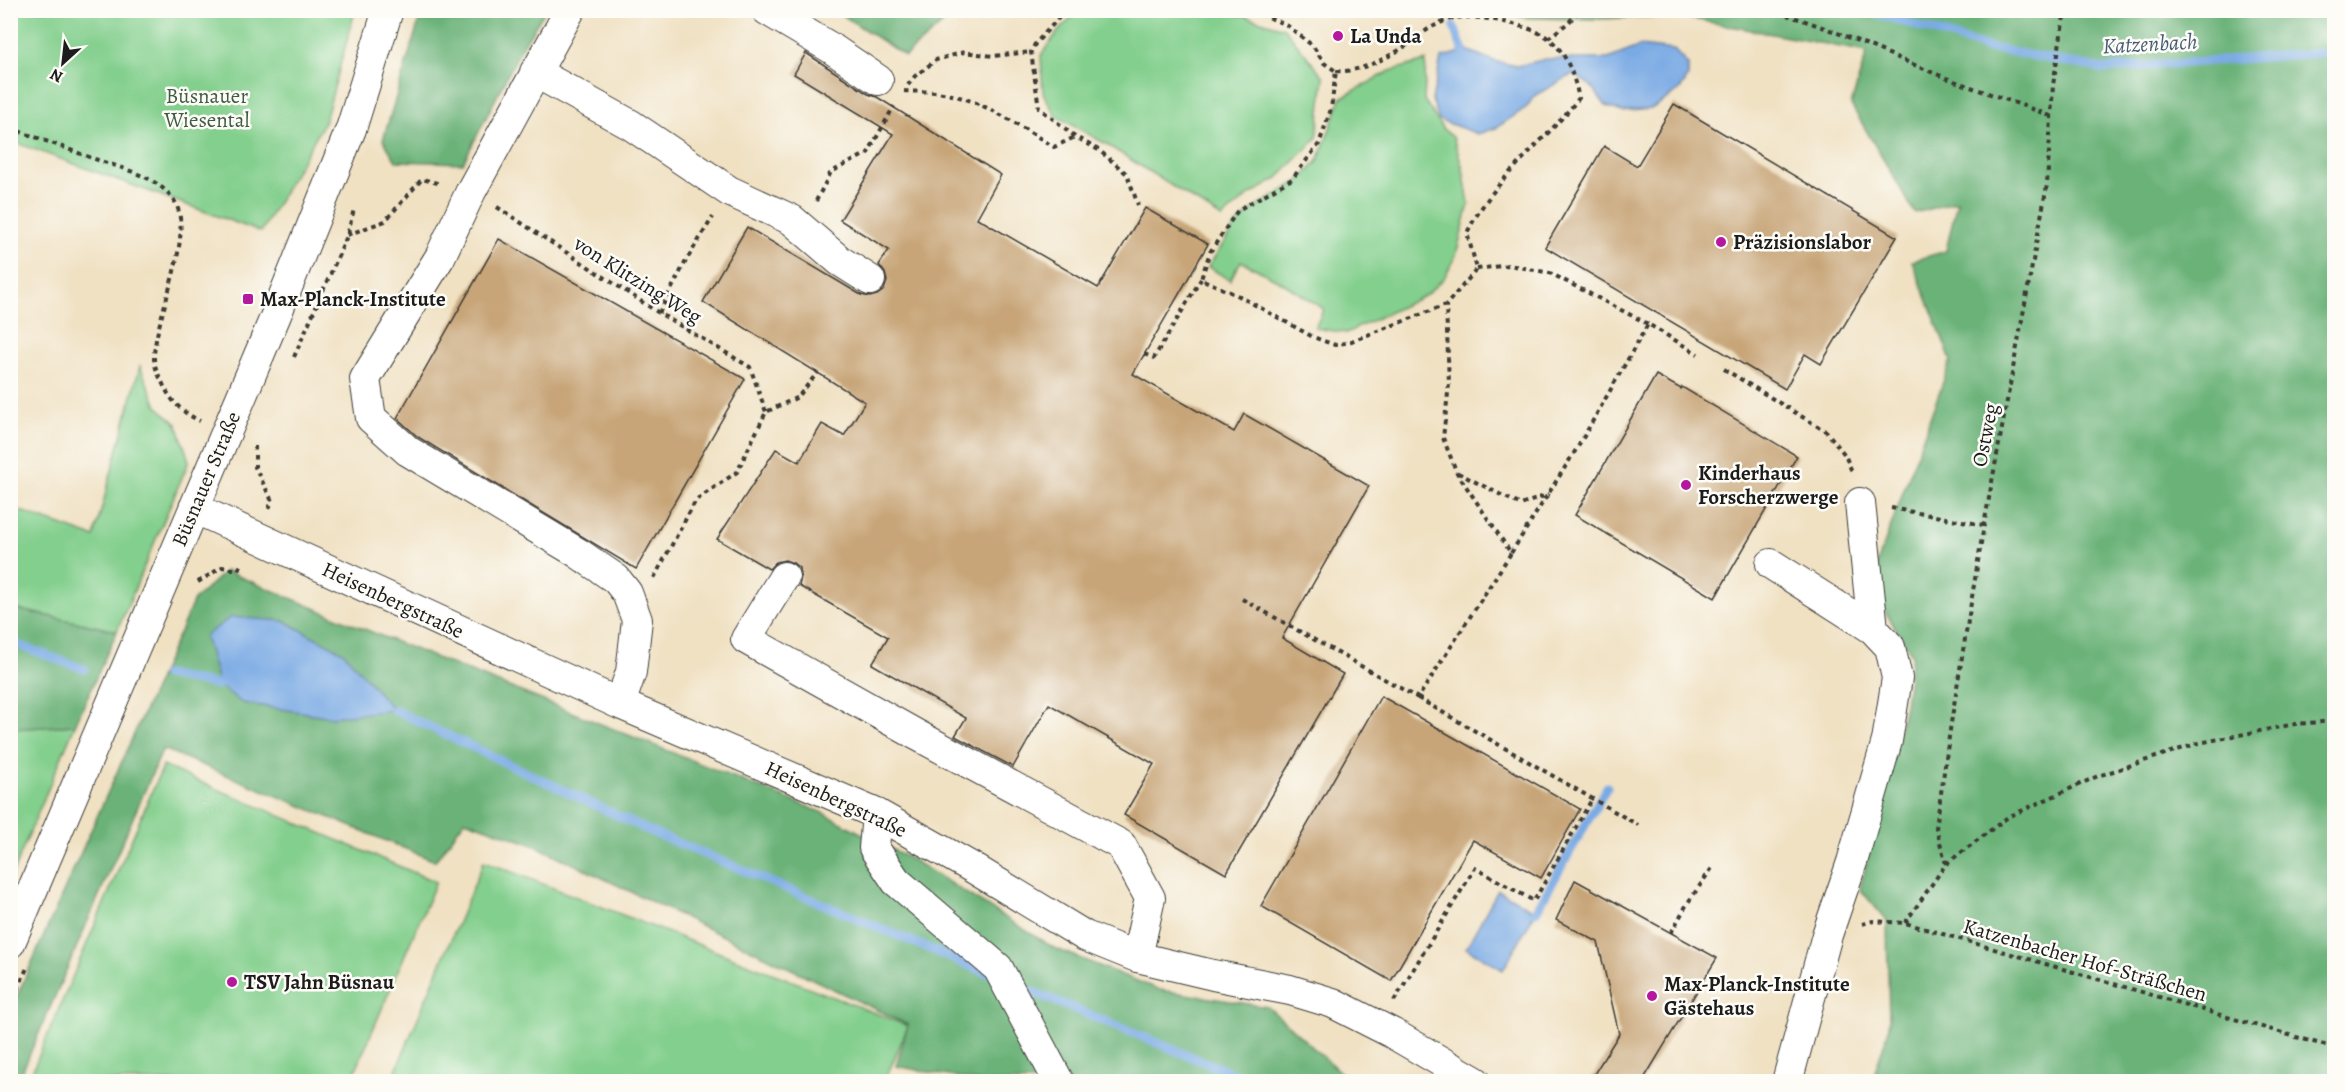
<svg xmlns="http://www.w3.org/2000/svg" width="2345" height="1092" viewBox="0 0 2345 1092" font-family="Alegreya,serif">
<style>
.green{fill:#83cf8d;stroke:#507654;stroke-width:1.5}
.forest{fill:#6ab278;stroke:#43674a;stroke-width:1.5}
.water{fill:#7aaae4;stroke:#4b6380;stroke-width:1.5}
.lines{fill:none;stroke-linecap:round;stroke-linejoin:round}
.stream{stroke:#7aaae4;stroke-width:9}
.building{fill:#c7a578}
.minor-casing{stroke:#3c3a35;stroke-width:32}
.path{stroke:#3c3a35;stroke-width:4;stroke-dasharray:4.5 4.5;stroke-linecap:butt}
.minor{stroke:#fff;stroke-width:30}
.poi-dot{fill:#b5179e;stroke:#fdfcf7;stroke-width:2}
.labels{text-anchor:middle;dominant-baseline:central;stroke-width:5;stroke-linejoin:round;paint-order:stroke}
.poi-label{font-size:21px;font-weight:bold;fill:#1c1c1c;stroke:#fdfcf7;text-anchor:start}
.park-label{font-size:21px;fill:#405b44;stroke:#fdfcf7}
.street-label{font-size:21px;fill:#1c1c1c;stroke:#fdfcf7}
.water-label{font-size:22px;font-style:italic;fill:#465c76;stroke:#fdfcf7}
</style>
<rect width="100%" height="100%" fill="#fdfcf7"/>
<filter id="ink" filterUnits="userSpaceOnUse"><feTurbulence type="fractalNoise" baseFrequency=".0167" numOctaves="2"/><feDisplacementMap in="SourceGraphic" scale="12" xChannelSelector="R" yChannelSelector="G"/><feConvolveMatrix kernelMatrix="1 2 1 2 8 2 1 2 1" color-interpolation-filters="sRGB"/></filter>
<filter id="wash" filterUnits="userSpaceOnUse"><feTurbulence type="fractalNoise" baseFrequency=".008" numOctaves="4" result="noise"/><feDisplacementMap in="SourceGraphic" scale="24" xChannelSelector="R" yChannelSelector="G"/><feGaussianBlur stdDeviation="1.35" result="paint"/><feColorMatrix in="noise" values="0 0 0 0 0 0 0 0 0 0 0 0 0 0 0 0 0 1.4 0 .05"/><feComposite in="paint" operator="in"/></filter>
<g filter="url(#wash)">
<rect width="100%" height="100%" fill="#f0e1c3"/>
<!-- green -->
<path class="green" d="M1209,10L1245,16L1284,28L1324,77L1317,138L1277,179L1248,196L1222,218L1106,144L1056,116L1043,93L1041,55L1060,29L1079,11Z
M10,11L11,10L355,11L325,121L261,232L11,141Z
M1426,61L1424,100L1443,129L1453,137L1463,169L1469,204L1456,255L1444,278L1426,295L1346,333L1315,328L1324,309L1283,283L1241,261L1230,280L1208,267L1234,227L1254,208L1299,181L1318,161L1341,98L1390,71Z
M140,366L157,406L177,424L189,461L117,631L11,608L10,507L94,537Z
M75,725L11,877V729Z
M163,766L436,882L351,1081H28Z
M484,861L908,1026L885,1081L391,1082Z"/>
<!-- forest -->
<path class="forest" d="M422,11H545L521,49L463,163L396,161L383,140Z
M836,11L958,10V11L905,56Z
M1345,11H1431L1369,14Z
M1498,11H2334V1081H1872L1889,1029L1887,921L1860,889L1904,710L1912,655L1869,586L1951,360L1912,261L1946,251L1957,201L1915,213L1851,105L1867,52L1677,16L1598,19L1526,18Z
M226,571L379,635L823,813L916,862L1054,948L1160,990L1268,1007L1350,1081L980,1082L896,1066L908,1025L536,846L465,820L435,861L163,749L18,1081L11,1082V1009L194,600Z
M11,608L117,631L75,725L11,729Z"/>
<!-- water -->
<path class="water" d="M1640,46L1674,50L1688,65V77L1679,91L1651,109L1622,112L1606,106L1591,86L1573,74L1534,96L1527,107L1496,128L1478,134L1439,120L1432,100L1441,58L1467,50L1494,61L1517,66L1546,59H1608Z
M231,617L284,621L343,652L394,710L332,717L242,703L219,685L205,636Z
M1498,890L1536,911L1503,970L1466,948Z"/>
<g class="lines">
<!-- stream -->
<path class="stream" d="M1446,10V11
M1866,10L1985,47L2104,69L2334,52
M1454,27L1463,51
M10,642L84,669
M165,675L219,685
M394,710L654,833L987,973
M1536,911L1607,787
M1016,985L1253,1082"/>
</g>
<g id="blocks">
<!-- building -->
<path class="building" d="M806,53L868,94L877,97L1001,175L977,218L1098,288L1145,208L1208,244L1133,374L1234,432L1244,414L1369,486L1282,638L1343,674L1226,874L1124,815L1154,764L1049,704L1013,767L955,736L966,718L872,664L888,637L799,586L801,577L799,568L793,563L785,560L776,562L769,569L717,539L776,449L799,462L822,424L844,436L865,402L703,302L747,227L861,295L870,297L877,295L884,290L887,281L885,273L879,265L889,250L840,220L893,134L794,74Z
M1674,104L1897,237L1821,364L1805,354L1785,389L1545,247L1604,146L1637,166Z
M499,239L745,379L636,569L418,437L397,418Z
M1656,375L1681,389L1682,387L1797,456L1715,598L1575,515Z
M1381,696L1580,809L1541,878L1473,840L1391,981L1261,906Z
M1575,880L1717,958L1642,1082H1589L1619,1034L1598,942L1556,920Z"/>
</g>
</g>
<g filter="url(#ink)">
<use href="#blocks" fill-opacity="0" stroke="#3c3a35" stroke-width="1.5"/>
<g class="lines">
<!-- minor casing -->
<g class="minor-casing">
<path id="minor" d="M570,10L471,191L440,257L365,379L371,418L408,451L578,553L616,579L627,593L637,620L631,672L620,704
M767,10L831,48L878,80
M535,72L631,125L729,191L792,220L840,261L870,280
M1860,503L1873,629
M194,508L620,704L877,814L973,868L1085,936L1137,957L1213,975L1290,990L1333,1003L1392,1033L1476,1082
M1771,564L1873,629L1890,647L1897,678L1887,741L1852,862L1827,935L1787,1082
M784,577L746,639L917,735L1121,845L1150,898L1137,957
M877,814L874,848L896,881L998,968L1059,1082
M10,943L276,315L351,129L388,10"/>
</g>
<!-- path -->
<path class="path" d="M1066,10L1035,44L1031,52L1039,108L1076,137L1100,151L1127,174L1138,205
M1253,10L1288,26L1313,46L1324,63L1336,71L1331,109L1319,144L1292,179L1238,210L1210,252L1201,279L1239,296L1313,337L1335,345L1349,342L1446,305L1477,269L1467,233C1493,179 1543,144 1579,98C1574,77 1567,52 1548,38C1531,25 1476,14 1455,18C1448,19 1440,23 1434,26C1423,31 1414,41 1404,47C1385,59 1358,73 1336,71
M1769,10C1833,27 1892,57 1954,81C1987,93 2020,104 2053,117
M1548,38L1568,23L1580,10
M908,85L915,76L936,60L964,52L993,56L1031,52
M904,91C915,92 926,91 937,92C980,98 1018,125 1054,147L1075,137
M10,128C38,138 65,148 92,158C117,167 151,174 170,195C201,227 154,316 154,358C154,366 159,376 163,384C171,402 183,413 200,421
M816,201L831,172L868,153L894,106
M497,207L659,313L750,367L766,412
M347,235L385,221L422,179L441,184
M1477,269L1509,265L1550,273L1648,324
M659,313L687,259L713,217
M1144,354L1154,358L1201,279
M294,357L347,236L354,209
M1724,369L1827,432L1845,455L1853,474
M255,446V467L272,501L268,511
M1458,473L1521,505L1549,494
M1891,508L1984,525
M1511,553L1579,445L1648,324L1698,354
M654,578L696,500L737,472L766,412L798,397L818,372
M198,582L222,567L238,570L242,563
M1242,599L1418,698L1511,553L1457,473L1443,438L1449,384L1446,305
M1418,698L1638,825
M1946,864L1936,828L1951,723L1984,525L2047,185L2053,85L2065,10
M1905,923L1946,864L2008,817L2098,776L2199,743L2295,724L2334,721
M1862,924L1873,921L1905,923L2334,1048
M1671,933L1687,904L1712,868
M1394,1001L1475,868L1534,901L1592,799
M10,1006L27,968"/>
<!-- minor -->
<use href="#minor" class="minor"/>
</g>
</g>
<!-- markers -->
<g class="poi-dot">
<circle cx="1338" cy="36" r="6"/>
<circle cx="1721" cy="242" r="6"/>
<rect x="242" y="293" width="12" height="12" rx="3"/>
<circle cx="1686" cy="485" r="6"/>
<circle cx="232" cy="982" r="6"/>
<circle cx="1652" cy="996" r="6"/>
</g>
<g class="labels">
<!-- poi labels -->
<g class="poi-label">
<text x="1350" y="36">La Unda</text>
<text x="1733" y="242">Präzisionslabor</text>
<text x="260" y="299">Max-Planck-Institute</text>
<text x="1698" y="473">Kinderhaus<tspan x="1698" dy="24">Forscherzwerge</tspan></text>
<text x="244" y="982">TSV Jahn Büsnau</text>
<text x="1664" y="984">Max-Planck-Institute<tspan x="1664" dy="24">Gästehaus</tspan></text>
</g>
<!-- park labels -->
<g class="park-label">
<text x="207" y="96">Büsnauer<tspan x="207" dy="24">Wiesental</tspan></text>
</g>
<!-- street labels -->
<g class="street-label">
<text transform="translate(638 280) rotate(32)">von Klitzing Weg</text>
<text transform="translate(1985 435) rotate(-79)">Ostweg</text>
<text transform="translate(206 479) rotate(-67)">Büsnauer Straße</text>
<text transform="translate(393 600) rotate(25)">Heisenbergstraße</text>
<text transform="translate(836 799) rotate(25)">Heisenbergstraße</text>
<text transform="translate(2085 960) rotate(16)">Katzenbacher Hof-Sträßchen</text>
</g>
<!-- water labels -->
<g class="water-label">
<text transform="translate(2150 44) rotate(-3)">Katzenbach</text>
</g>
</g>
<!-- margin -->
<rect width="2345" height="1092" fill="none" stroke="#fdfcf7" stroke-width="36"/>
<!-- north arrow -->
<g transform="translate(63 63) rotate(207)" stroke="#fdfcf7" stroke-width="4.5" paint-order="stroke">
<path d="M0-4.5L10 22L0 15L-10 22Z" fill="#1c1c1c"/>
<text y="-9" font-size="16" font-weight="bold" text-anchor="middle" fill="#1c1c1c">N</text>
</g>
</svg>
